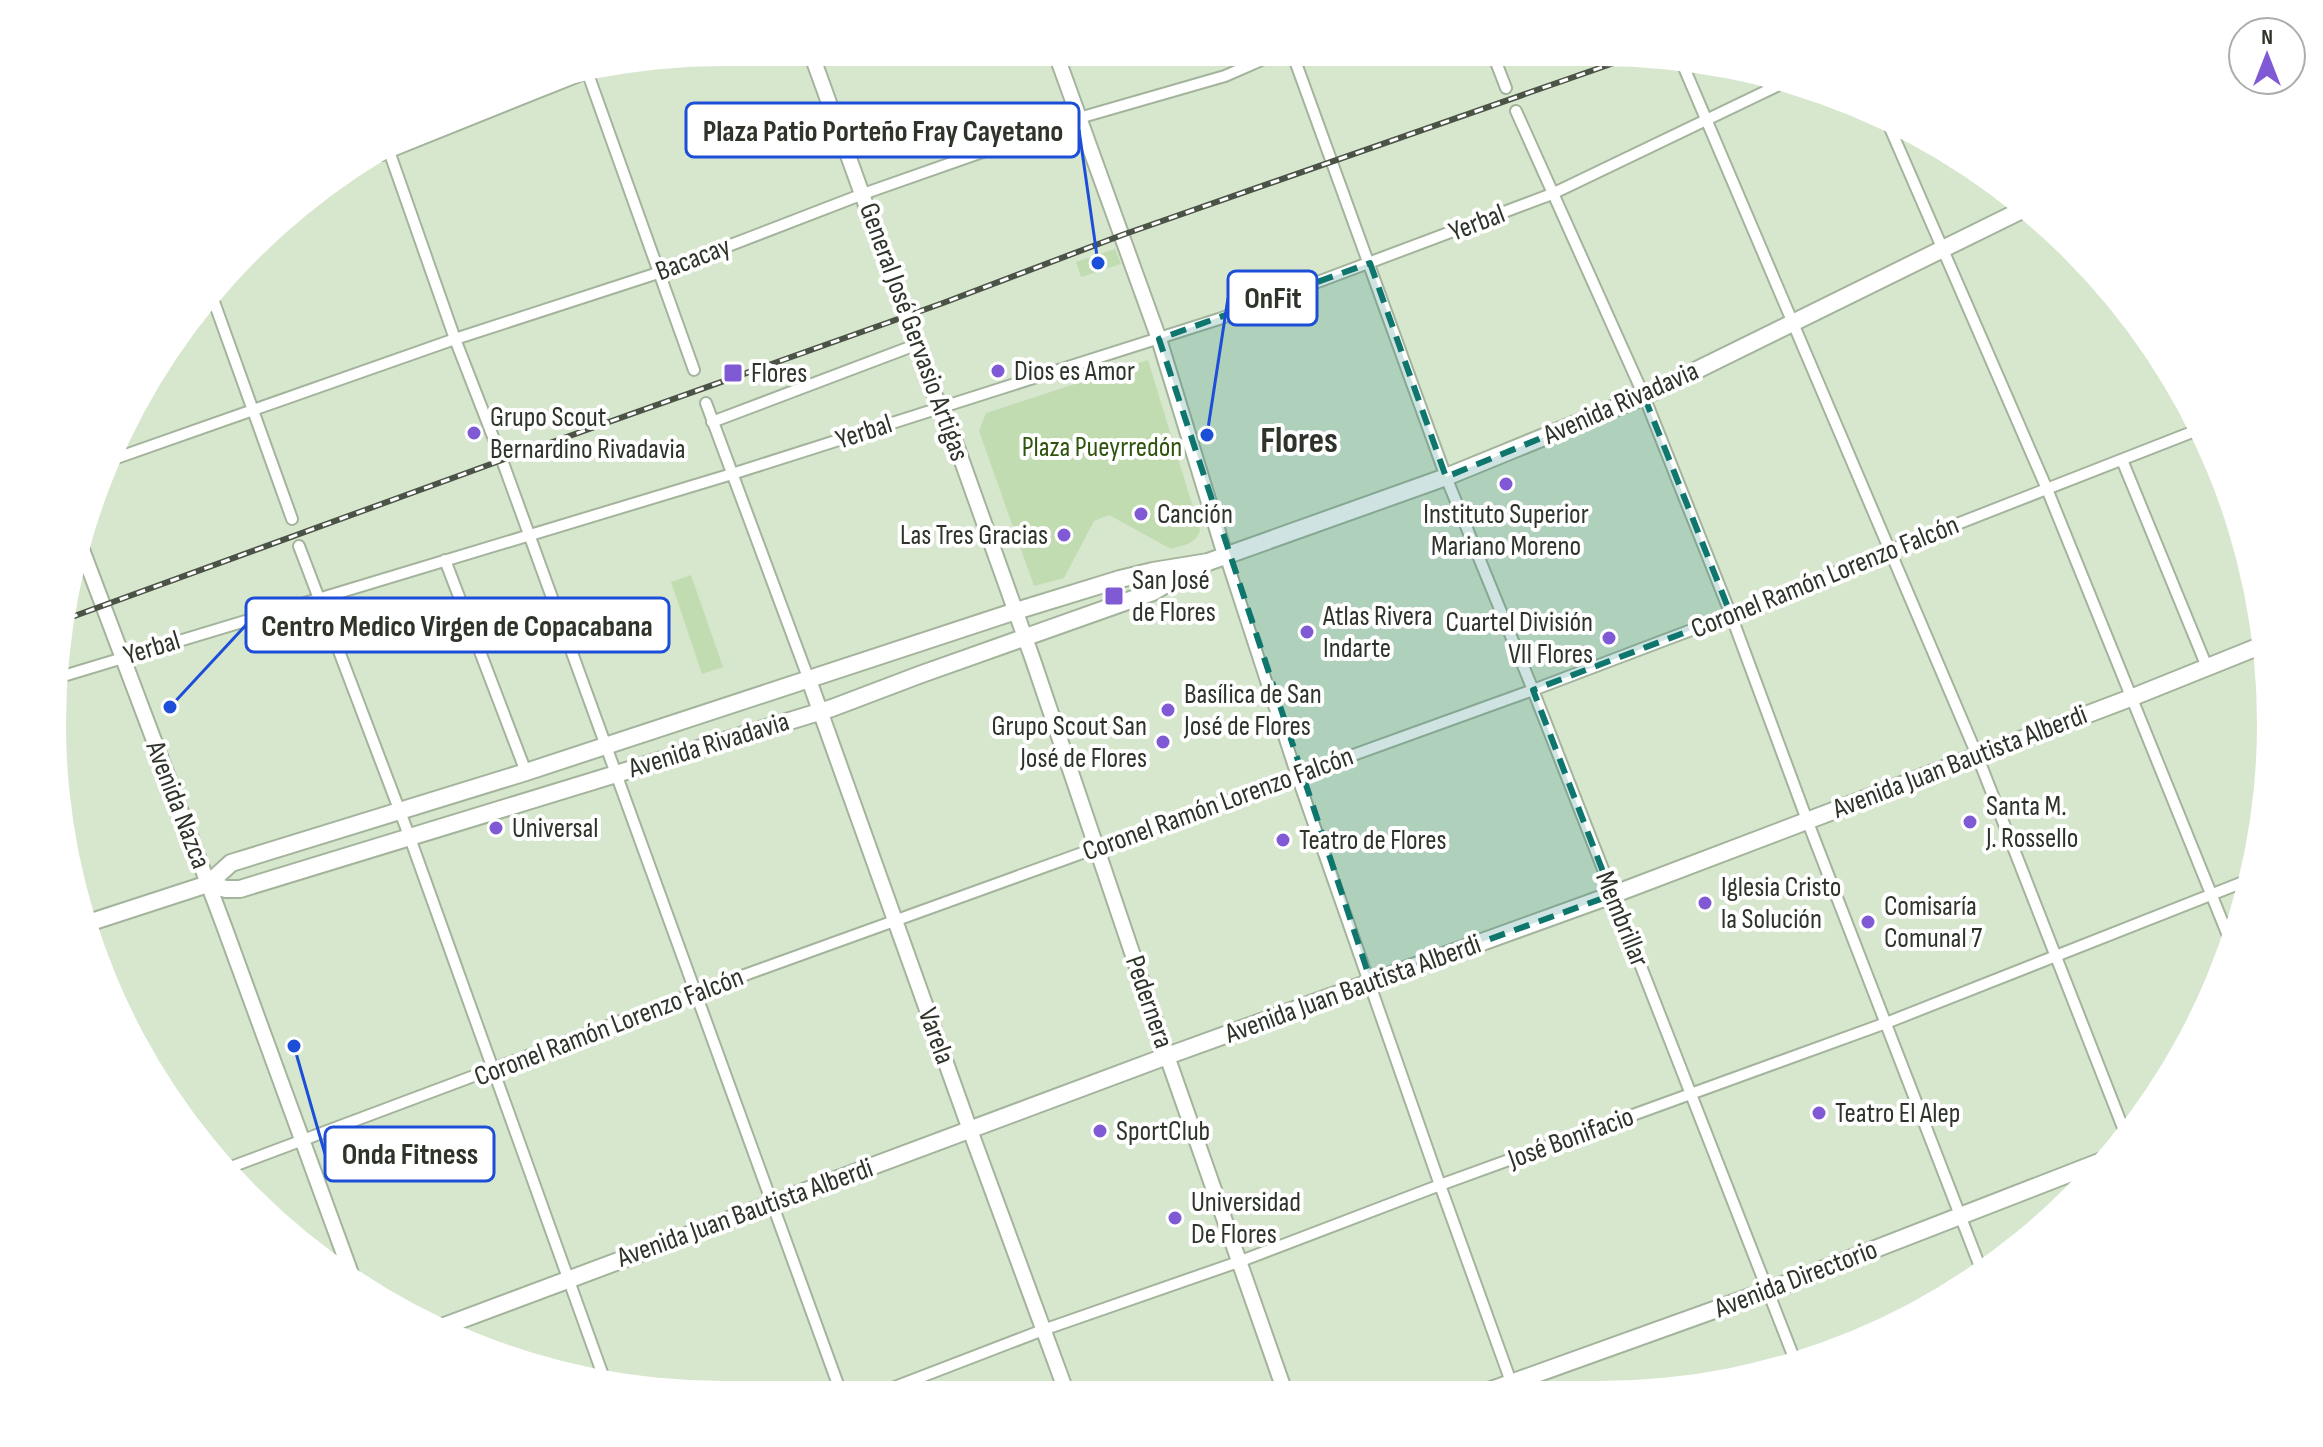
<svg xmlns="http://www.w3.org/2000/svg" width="2323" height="1447" viewBox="0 0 2323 1447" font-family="'Sofia Sans Condensed',sans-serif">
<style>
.green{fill:#c1dcb1}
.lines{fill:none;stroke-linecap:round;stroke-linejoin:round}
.street-casing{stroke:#a4b49c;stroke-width:14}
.secondary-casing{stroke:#a4b49c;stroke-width:18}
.primary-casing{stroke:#a4b49c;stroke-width:20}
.street{stroke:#fff;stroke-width:10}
.secondary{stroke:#fff;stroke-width:14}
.primary{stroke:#fff;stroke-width:16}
.rail-casing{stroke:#4b5346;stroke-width:6}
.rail{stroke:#fff;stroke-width:3;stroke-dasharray:9;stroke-linecap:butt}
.marked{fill:#0f766e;fill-opacity:0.2;stroke:#0f766e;stroke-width:6;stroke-dasharray:16 10;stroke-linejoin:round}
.poi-dot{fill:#805ad4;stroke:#fff;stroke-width:3}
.labels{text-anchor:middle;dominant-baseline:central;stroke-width:8;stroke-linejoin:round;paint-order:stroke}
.street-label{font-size:28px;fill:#2e342a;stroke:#fff}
.poi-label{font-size:28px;fill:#2e342a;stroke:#fff;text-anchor:start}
.park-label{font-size:28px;fill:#2e540e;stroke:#fff}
.district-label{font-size:36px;font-weight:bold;fill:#2e342a;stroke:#fff}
.leader{fill:none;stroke:#1d4ed8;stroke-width:3}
.callout-dot{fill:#1d4ed8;stroke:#fff;stroke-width:3}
.callout{fill:#fff;stroke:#1d4ed8;stroke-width:3}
.callout-label{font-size:30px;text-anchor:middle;font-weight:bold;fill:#2e342a}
</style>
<rect width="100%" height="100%" fill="#d7e7ce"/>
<!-- green -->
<path class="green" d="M1115,249L1121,264L1081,277L1076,262Z
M1148,360L1200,530C1197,544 1183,545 1171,549L1109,515L1094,521L1064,578L1034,586L979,431L986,413Z
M691,575L723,667L702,674L671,582Z"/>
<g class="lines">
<!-- street casing -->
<g class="street-casing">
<path id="street" d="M1293,55L1446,477L1533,690L1796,1363
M1494,57L1506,88
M1680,58L1977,755L2127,1138
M588,74L694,370
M1516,111L1644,396L1731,615L1807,820L1982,1272
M1887,121L2047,489L2231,943
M389,151L455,339L502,460L840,1390
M382,155L579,76
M213,299L292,519
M706,403L809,680
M712,422L918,344
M111,460L455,339L658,273L863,194L1079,118L1225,76L1273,55
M2122,460L2207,667
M299,546L410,838L605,1381
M1225,555L1297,776L1440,1185L1515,1393
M445,560L526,772
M60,677L732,474L1219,319L1552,194L1783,83
M231,1167L695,993L1533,690L1731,615L1888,551L2200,429
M887,1390L1043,1330L1241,1261L1440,1185L1886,1023L2251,879"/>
</g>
<!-- secondary casing -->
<g class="secondary-casing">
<path id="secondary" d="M811,53L935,396L948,422L1033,660L1167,1056L1285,1392
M1056,54L1159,339L1225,555
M81,547L224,926L353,1279
M809,680L970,1130L1066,1391"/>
</g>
<!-- primary casing -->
<g class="primary-casing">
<path id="primary" d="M208,884L226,889H240L832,708L919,675L1153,592L1195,567
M85,924L208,884L231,863L526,772L1016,611L1120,579L1153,571L1208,562L1446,477L1644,396L2026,208
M439,1328L1167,1056L1612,895L2133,697L2265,644
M1483,1393L1767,1291L2107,1159"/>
</g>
<!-- street -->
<use href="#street" class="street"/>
<!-- secondary -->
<use href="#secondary" class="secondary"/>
<!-- primary -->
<use href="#primary" class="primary"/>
<!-- rail casing -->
<g class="rail-casing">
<path id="rail" d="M69,618L502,460L943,303L1122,235L1631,57"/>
</g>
<!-- rail -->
<use href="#rail" class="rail"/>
</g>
<!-- marked area -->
<path class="marked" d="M1370,263L1446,477L1644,396L1731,615L1533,690L1612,895L1371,982L1159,339Z"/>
<!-- markers -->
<g class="poi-dot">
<circle cx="998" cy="371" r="8"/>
<rect x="723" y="363" width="20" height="20" rx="4"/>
<circle cx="474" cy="433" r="8"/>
<circle cx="1506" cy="484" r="8"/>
<circle cx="1141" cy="514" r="8"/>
<circle cx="1064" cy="535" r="8"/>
<rect x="1104" y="586" width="20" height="20" rx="4"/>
<circle cx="1307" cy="632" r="8"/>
<circle cx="1609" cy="638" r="8"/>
<circle cx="1168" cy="710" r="8"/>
<circle cx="1163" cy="742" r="8"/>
<circle cx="1970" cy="822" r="8"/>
<circle cx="496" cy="828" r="8"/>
<circle cx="1283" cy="840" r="8"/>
<circle cx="1705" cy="903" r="8"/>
<circle cx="1868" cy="922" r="8"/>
<circle cx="1819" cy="1113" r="8"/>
<circle cx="1100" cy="1131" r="8"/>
<circle cx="1175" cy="1218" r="8"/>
</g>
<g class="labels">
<!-- street labels -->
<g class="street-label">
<text transform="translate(1477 223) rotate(-21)">Yerbal</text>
<text transform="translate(693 259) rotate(-21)">Bacacay</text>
<text transform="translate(914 332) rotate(70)">General José Gervasio Artigas</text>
<text transform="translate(1621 403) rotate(-24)">Avenida Rivadavia</text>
<text transform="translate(864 432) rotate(-18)">Yerbal</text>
<text transform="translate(1825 577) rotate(-22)">Coronel Ramón Lorenzo Falcón</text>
<text transform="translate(152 648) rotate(-17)">Yerbal</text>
<text transform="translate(709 745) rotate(-17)">Avenida Rivadavia</text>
<text transform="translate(1960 762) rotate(-21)">Avenida Juan Bautista Alberdi</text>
<text transform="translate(1218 804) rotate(-20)">Coronel Ramón Lorenzo Falcón</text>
<text transform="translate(178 805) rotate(69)">Avenida Nazca</text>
<text transform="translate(1622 919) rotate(68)">Membrillar</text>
<text transform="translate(1353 989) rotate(-20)">Avenida Juan Bautista Alberdi</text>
<text transform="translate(1149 1002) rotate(71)">Pedernera</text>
<text transform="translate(609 1027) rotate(-21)">Coronel Ramón Lorenzo Falcón</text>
<text transform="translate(936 1036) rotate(70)">Varela</text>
<text transform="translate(1571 1138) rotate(-20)">José Bonifacio</text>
<text transform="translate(745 1213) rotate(-20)">Avenida Juan Bautista Alberdi</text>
<text transform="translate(1796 1279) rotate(-21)">Avenida Directorio</text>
</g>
<!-- poi labels -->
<g class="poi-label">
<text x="1014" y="371">Dios es Amor</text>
<text x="751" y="373">Flores</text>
<text x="490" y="417">Grupo Scout<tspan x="490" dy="32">Bernardino Rivadavia</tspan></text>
<text x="1157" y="514">Canción</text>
<text x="1506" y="514" text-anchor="middle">Instituto Superior<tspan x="1506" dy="32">Mariano Moreno</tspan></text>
<text x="1048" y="535" text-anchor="end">Las Tres Gracias</text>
<text x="1132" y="580">San José<tspan x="1132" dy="32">de Flores</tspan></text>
<text x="1323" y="616">Atlas Rivera<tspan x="1323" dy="32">Indarte</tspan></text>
<text x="1593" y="622" text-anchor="end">Cuartel División<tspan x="1593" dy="32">VII Flores</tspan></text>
<text x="1184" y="694">Basílica de San<tspan x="1184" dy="32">José de Flores</tspan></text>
<text x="1147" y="726" text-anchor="end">Grupo Scout San<tspan x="1147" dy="32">José de Flores</tspan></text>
<text x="1986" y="806">Santa M.<tspan x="1986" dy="32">J. Rossello</tspan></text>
<text x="512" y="828">Universal</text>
<text x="1299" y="840">Teatro de Flores</text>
<text x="1721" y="887">Iglesia Cristo<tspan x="1721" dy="32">la Solución</tspan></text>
<text x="1884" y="906">Comisaría<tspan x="1884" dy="32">Comunal 7</tspan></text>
<text x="1835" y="1113">Teatro El Alep</text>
<text x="1116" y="1131">SportClub</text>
<text x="1191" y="1202">Universidad<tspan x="1191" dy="32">De Flores</tspan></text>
</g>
<!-- park labels -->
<g class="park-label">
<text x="1102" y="447">Plaza Pueyrredón</text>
</g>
<!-- district labels -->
<g class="district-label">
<text x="1299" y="441">Flores</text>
</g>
</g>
<!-- crop -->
<path d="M0 0H2323V1447H0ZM723 66H1600A657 657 0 0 1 2257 723V724A657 657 0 0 1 1600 1381H723A657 657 0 0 1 66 724V723A657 657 0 0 1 723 66Z" fill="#fff" fill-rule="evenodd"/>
<!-- callouts -->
<path class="leader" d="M1098 263L1079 130M1207 435L1228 298M170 707L246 625M294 1046L325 1154"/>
<g class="callout-dot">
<circle cx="1098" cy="263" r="8"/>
<circle cx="1207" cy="435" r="8"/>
<circle cx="170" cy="707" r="8"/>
<circle cx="294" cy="1046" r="8"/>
</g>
<g class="callout">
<rect x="686" y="103" width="393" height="54" rx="8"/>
<rect x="1228" y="271" width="89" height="54" rx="8"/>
<rect x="246" y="598" width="423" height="54" rx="8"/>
<rect x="325" y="1127" width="169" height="54" rx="8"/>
</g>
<g class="callout-label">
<text x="883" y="141">Plaza Patio Porteño Fray Cayetano</text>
<text x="1273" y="308">OnFit</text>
<text x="457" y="636">Centro Medico Virgen de Copacabana</text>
<text x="410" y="1164">Onda Fitness</text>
</g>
<!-- north arrow -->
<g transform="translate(2267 56)"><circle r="38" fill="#ffffff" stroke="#abaeaa" stroke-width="2"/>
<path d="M0-6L14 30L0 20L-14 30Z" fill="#805ad4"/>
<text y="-12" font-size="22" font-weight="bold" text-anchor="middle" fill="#2e342a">N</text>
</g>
</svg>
